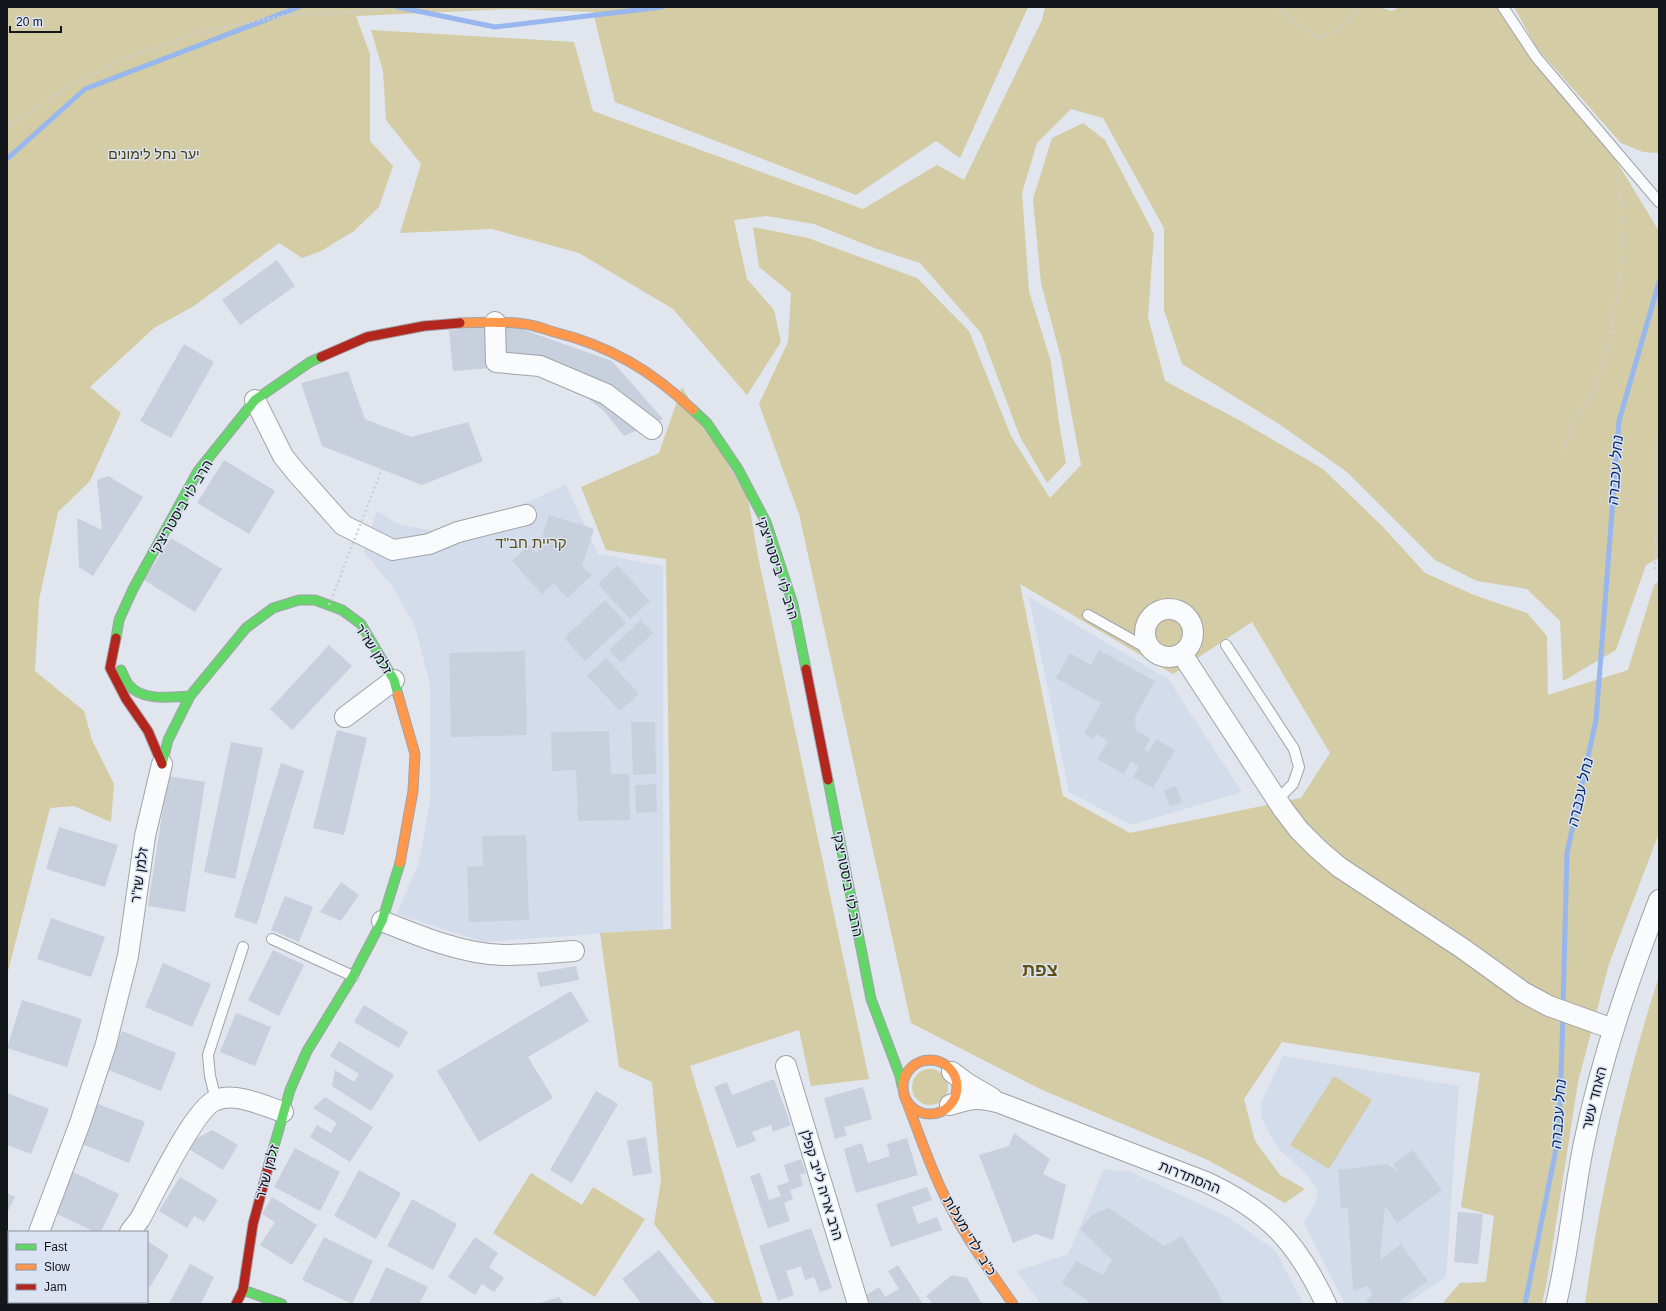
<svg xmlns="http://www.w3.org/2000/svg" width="1666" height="1311" viewBox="0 0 1666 1311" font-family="Helvetica,Heebo,sans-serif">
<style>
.built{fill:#d3dceb}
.green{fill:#d3cca5;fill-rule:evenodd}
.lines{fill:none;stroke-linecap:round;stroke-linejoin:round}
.stream{stroke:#97b7ee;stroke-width:5}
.building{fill:#c8d0dd}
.lane-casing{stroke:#a0a3a9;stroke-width:12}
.street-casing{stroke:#a0a3a9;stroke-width:22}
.fast-casing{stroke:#a0a3a9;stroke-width:11}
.slow-casing{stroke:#a0a3a9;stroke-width:11}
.jam-casing{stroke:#a0a3a9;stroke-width:11}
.path{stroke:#cdcfd2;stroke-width:2.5;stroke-dasharray:2 3;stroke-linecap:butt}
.lane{stroke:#fafbfc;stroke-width:10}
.street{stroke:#fafbfc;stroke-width:20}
.fast{stroke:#63d668;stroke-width:9}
.slow{stroke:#ff974d;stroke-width:9}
.jam{stroke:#b3261e;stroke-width:9}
.path-bridge{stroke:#cdcfd2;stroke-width:2.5;stroke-dasharray:2 3;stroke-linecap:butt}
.labels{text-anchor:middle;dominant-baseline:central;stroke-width:3;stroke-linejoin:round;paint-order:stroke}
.park-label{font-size:14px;fill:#453c12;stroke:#dbe3f3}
.street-label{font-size:14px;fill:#13161b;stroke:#dbe3f3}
.water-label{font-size:15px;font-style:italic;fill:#05296b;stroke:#dbe3f3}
.neighbourhood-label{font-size:15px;fill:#5d5113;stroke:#dbe3f3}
.district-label{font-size:18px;font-weight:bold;fill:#5d5113;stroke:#dbe3f3}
</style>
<rect width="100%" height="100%" fill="#e1e5ed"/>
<!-- built -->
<path class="built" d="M566,485L598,554L663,566V929L483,942L397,914L419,862L430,801V684L415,626L392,586L364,552L377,511L398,524L443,533L471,527Z
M1029,597L1168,679L1242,792L1131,825L1069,792Z
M1283,1056L1459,1086L1446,1277L1406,1304H1345L1304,1223L1315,1204L1318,1191L1308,1176L1277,1147L1261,1117V1103Z
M1104,1169L1131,1172L1228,1217L1275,1250L1303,1304H1041L1017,1271L1068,1254Z"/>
<!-- green -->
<path class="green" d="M7,7H1028L960,158L936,141L856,195L615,102L593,12L512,9L356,16L370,54V141L393,166L379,207L354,231L321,251L302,258L279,243L194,306L154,328L90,387L121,413L90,481L58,512L39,600L35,671L84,711L92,740L114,784L111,822L74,806L50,808L7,975Z
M1045,7H1378L1392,11L1400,7H1499L1612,154L1659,231V558L1646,565L1616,650L1563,681L1560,621L1527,589L1477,581L1435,560L1347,472L1279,424L1182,364L1164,310V228L1103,118L1071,109L1037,143L1022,193L1029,291L1051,362L1059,423L1066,463L1047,483L1020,437L981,333L920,263L877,249L814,224L767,216L734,220L747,279L774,310L781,342L747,395L673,309L579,253L492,229L400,233L421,164L386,120L383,71L371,30L574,42L593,111L863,209L937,165L964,180L1042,20Z
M1514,7H1659V153L1643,152L1621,143L1536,47Z
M1083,123L1105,140L1154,234L1148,317L1165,381L1237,419L1323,469L1382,526L1425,573L1474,595L1527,613L1547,636L1548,695L1628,670L1654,585L1659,581V833L1609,964L1578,1082L1547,1281L1542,1304H1442L1460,1283L1486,1282L1494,1216L1461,1207L1480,1073L1282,1042L1244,1099L1255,1141L1280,1175L1305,1189L1285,1203L1208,1160L1040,1089L911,1023L799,514L759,404L788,342L791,293L759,267L753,227L808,238L917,278L969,331L1011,436L1050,498L1081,465L1061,358L1041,283L1033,199L1052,138ZM1020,584L1173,674L1252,622L1330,753L1301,798L1130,833L1063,796Z
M682,387L748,498L758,556L869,1079L811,1086L799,1030L690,1066L763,1304H716L654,1224L661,1180L652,1082L619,1067L600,933L671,929L666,559L606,550L581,487L659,453Z
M1659,976V1304H1585C1600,1193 1625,1082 1659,976Z
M912 1087a18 18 0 1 1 36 0a18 18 0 1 1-36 0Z
M1334,1076L1372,1100L1329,1169L1290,1145Z
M531,1173L582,1205L593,1187L645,1219L595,1297L493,1233Z"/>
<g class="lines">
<!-- stream -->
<path class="stream" d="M398,7L495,27L662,7
M7,159L85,89L299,7
M1563,1006L1567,853L1596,720L1619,421L1659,282
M1525,1304L1559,1134L1563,1014"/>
</g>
<!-- building -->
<path class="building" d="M277,260L295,286L240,325L222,300Z
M510,325L612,361L663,419L624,436L604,411L577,390L527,365L453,371L449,330Z
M184,344L214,362L171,438L140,421Z
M348,371L365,419L411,437L468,422L483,461L422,485L322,446L301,383Z
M224,460L275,491L249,534L197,503Z
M108,476L143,497L93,576L79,567L77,518L102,530L97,480Z
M549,515L594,529L582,566L592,575L567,598L554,583L542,594L512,561L529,545L537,554Z
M171,538L222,569L195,612L144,580Z
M617,565L650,601L630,619L598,584Z
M605,600L626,623L585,661L564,638Z
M641,620L653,633L621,663L609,650Z
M329,645L352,666L292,730L270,709Z
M1099,650L1155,681L1135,717L1136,731L1151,738L1144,750L1149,752L1156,739L1175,750L1153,788L1133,777L1139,766L1131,761L1124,774L1097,759L1108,741L1096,734L1093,739L1084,734L1101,703L1056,678L1070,653L1091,665Z
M525,651L527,735L451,737L449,653Z
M606,658L639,694L620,711L587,676Z
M631,722H655L656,774L633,775Z
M337,730L367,738L344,835L313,828Z
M609,731L611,774H629L630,820L578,821L576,770L552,771L551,732Z
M231,742L263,748L235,879L204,872Z
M281,763L304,771L257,924L234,917Z
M168,776L205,782L185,912L148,906Z
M656,784L657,812L636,813L635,785Z
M1176,786L1182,802L1170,807L1164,790Z
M59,827L118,845L105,887L46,869Z
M526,835L529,920L469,922L467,867L483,866L482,836Z
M341,882L359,895L341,921L320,912Z
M285,896L313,907L299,942L271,930Z
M51,918L105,937L91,977L37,959Z
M273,950L304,965L279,1016L248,1000Z
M163,963L211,984L192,1027L145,1007Z
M576,966L579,980L540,987L537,973Z
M571,991L589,1021L528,1057L553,1098L479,1142L437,1071Z
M22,1000L82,1019L67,1067L7,1048Z
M364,1005L408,1032L399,1048L354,1022Z
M236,1013L271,1027L255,1066L220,1052Z
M122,1031L176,1053L161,1091L106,1069Z
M339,1041L394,1075L371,1111L332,1086L335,1070L354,1082L359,1074L330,1056Z
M774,1079L791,1125L773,1132L771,1125L752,1132L756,1141L737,1148L714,1087L727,1082L732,1095Z
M863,1087L872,1119L844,1127L847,1135L835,1139L824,1098Z
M596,1091L618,1104L572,1183L550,1170Z
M7,1093L49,1109L31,1154L7,1145Z
M325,1097L373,1127L350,1162L310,1137L317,1125L331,1133L337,1123L313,1108Z
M93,1102L145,1122L129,1163L77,1142Z
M212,1130L238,1145L223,1170L184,1146Z
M1014,1133L1050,1159L1043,1174L1066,1185L1053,1240L1036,1234L1013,1243L979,1155L1009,1146Z
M646,1137L652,1173L633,1176L627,1141Z
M907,1138L918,1175L856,1193L844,1149L862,1143L868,1163L890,1156L887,1144Z
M295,1148L340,1172L320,1211L274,1187Z
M1413,1150L1442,1190L1397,1223L1385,1206L1380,1260L1401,1244L1428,1281L1396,1304H1369L1366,1300L1373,1294L1367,1286L1353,1291L1348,1208L1341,1209L1338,1170L1387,1164L1399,1172L1393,1164Z
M801,1159L806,1173L800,1175L803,1186L790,1190L793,1199L784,1203L790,1221L768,1228L750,1176L760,1173L769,1200L781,1196L777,1186L789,1182L784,1165Z
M359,1170L401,1193L376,1239L334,1216Z
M71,1171L119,1194L101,1232H95L51,1211Z
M180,1177L218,1200L204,1222L194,1216L187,1228L159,1211Z
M927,1187L932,1200L912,1207L918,1224L937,1217L942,1230L891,1247L876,1204Z
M7,1193L15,1197L7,1213Z
M272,1197L317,1225L292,1265L260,1245L275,1222L262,1214Z
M412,1199L457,1224L433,1270L387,1246Z
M1109,1208L1164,1246L1182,1236L1216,1288L1223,1304H1092L1062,1283L1076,1261L1103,1275L1112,1260L1080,1229L1093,1214Z
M1458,1212L1483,1214L1478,1264L1454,1262Z
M811,1228L832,1288L820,1292L814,1277L805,1280L801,1266L786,1271L794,1295L778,1301L759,1246Z
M324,1237L373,1261L352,1304L302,1280Z
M475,1237L498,1253L489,1267L504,1278L494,1292L482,1284L475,1295L448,1277Z
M147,1241L169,1255L150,1287L147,1285Z
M659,1250L703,1304H642L622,1279Z
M190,1264L214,1277L201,1304H169Z
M898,1265L923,1304H870L865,1296L879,1287L885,1297L899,1289L888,1271Z
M386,1267L428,1287L419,1304H369Z
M952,1275L967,1278L982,1304H933L926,1296Z
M559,1297L564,1304H537Z
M112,1302H141L140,1304H111Z"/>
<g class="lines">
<!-- lane casing -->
<g class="lane-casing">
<path id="lane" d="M1503,7L1536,57L1659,202
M1088,615L1159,655
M1226,645L1294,749L1299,767L1293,784L1277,800
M272,939L353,976
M216,1100L210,1076L208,1055L243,947"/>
</g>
<!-- street casing -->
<g class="street-casing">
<path id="street" d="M495,322L496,362L540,366L606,394L652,429
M255,400L283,456L295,471L343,525L393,550L429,544L458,532L526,515
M1145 633a24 24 0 1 1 48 0a24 24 0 1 1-48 0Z
M1182,654L1283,809L1299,830L1318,849L1339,867L1462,948L1523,992L1549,1006L1613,1029
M345,717L394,680
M382,921C419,936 463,954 503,955C526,955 550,953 574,951
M786,1066L858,1304
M952,1072L968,1084L992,1098
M950,1105C972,1098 979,1097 1000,1103L1206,1182C1268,1211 1297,1242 1326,1304
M39,1232L80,1123L106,1044L128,956L145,836L162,764
M130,1232L140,1219C153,1196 194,1108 216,1100C236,1092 264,1106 283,1112
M7,1304L9,1299
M1556,1304C1569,1251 1573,1196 1584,1143C1601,1059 1629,979 1659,900"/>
</g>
<!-- fast casing -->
<g class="fast-casing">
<path id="fast" d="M693,410L707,423L738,469L766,522L793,604L806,669
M116,638L119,620L133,589L198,471L255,400L310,362L321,357
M121,670C123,674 125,680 128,684C142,702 171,697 190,696
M162,764L168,740L190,696L246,628L273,608L299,600H315L342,610L361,624L394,680L398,695
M828,780L871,999L900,1076L902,1086
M269,1164L290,1090L307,1051L353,976L382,921L400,863
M243,1290L282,1304"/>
</g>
<!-- slow casing -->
<g class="slow-casing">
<path id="slow" d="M460,323C481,322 503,321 524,324C534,325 544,329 554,332C610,346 651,370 693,410
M398,695L415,754L413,791L400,863
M903 1087a27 27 0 1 1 54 0a27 27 0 1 1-54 0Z
M904,1095C920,1135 933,1177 954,1214C971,1246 993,1275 1013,1304"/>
</g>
<!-- jam casing -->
<g class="jam-casing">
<path id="jam" d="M321,357L367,337L424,326L460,323
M116,638L110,668L126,699L148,731L162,764
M806,669L828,780
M236,1304L243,1290L253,1224L269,1164"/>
</g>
<!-- path -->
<path class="path" d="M567,7L598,8L612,7
M1211,7H1275L1300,27L1318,38L1335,32L1363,7
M7,127L69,86L126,58L200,32L287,15L347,13L391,7
M1564,452L1574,418L1591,396L1609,348L1623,252L1622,209L1617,173
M1655,569L1656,455L1659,426
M96,1304L97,1302"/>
<!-- lane -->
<use href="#lane" class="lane"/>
<!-- street -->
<use href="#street" class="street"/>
<!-- fast -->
<use href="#fast" class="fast"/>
<!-- slow -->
<use href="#slow" class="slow"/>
<!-- jam -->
<use href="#jam" class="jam"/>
<!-- path-bridge -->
<path class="path-bridge" d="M329,605L382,469"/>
</g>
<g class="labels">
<!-- park labels -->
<g class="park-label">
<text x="154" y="154">יער נחל לימונים</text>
</g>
<!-- street labels -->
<g class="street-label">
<text transform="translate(181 507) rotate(-59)">הרב לוי ביסטריצקי</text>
<text transform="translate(778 568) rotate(72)">הרב לוי ביסטריצקי</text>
<text transform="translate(374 649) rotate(57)">זלמן שז"ר</text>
<text transform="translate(139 875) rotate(-82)">זלמן שז"ר</text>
<text transform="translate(848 884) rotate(79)">הרב לוי ביסטריצקי</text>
<text transform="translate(1594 1098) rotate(-76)">האחד עשר</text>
<text transform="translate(267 1172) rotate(-75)">זלמן שז"ר</text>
<text transform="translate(1190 1177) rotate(22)">ההסתדרות</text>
<text transform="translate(822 1185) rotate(73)">הרב אריה לייב קפלן</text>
<text transform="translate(970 1236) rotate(59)">כ"ב ילדי מעלות</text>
</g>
<!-- water labels -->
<g class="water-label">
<text transform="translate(1615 470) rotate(-86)">נחל עכברה</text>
<text transform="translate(1580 792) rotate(-77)">נחל עכברה</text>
<text transform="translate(1558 1114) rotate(-86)">נחל עכברה</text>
</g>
<!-- neighbourhood labels -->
<g class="neighbourhood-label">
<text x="531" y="542">קריית חב"ד</text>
</g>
<!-- district labels -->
<g class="district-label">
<text x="1040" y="970">צפת</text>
</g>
</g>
<!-- border -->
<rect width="1666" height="1311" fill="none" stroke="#13161b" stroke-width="16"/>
<!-- legend -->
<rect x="8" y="1231" width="140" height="72" fill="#dbe3f3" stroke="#8b919d"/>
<rect x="16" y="1244" width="20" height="6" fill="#63d668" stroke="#8b919d"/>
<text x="44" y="1251" font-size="12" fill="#13161b">Fast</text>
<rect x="16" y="1264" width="20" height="6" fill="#ff974d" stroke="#8b919d"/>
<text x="44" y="1271" font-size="12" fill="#13161b">Slow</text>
<rect x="16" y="1284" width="20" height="6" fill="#b3261e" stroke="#8b919d"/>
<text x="44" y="1291" font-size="12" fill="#13161b">Jam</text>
<!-- scale -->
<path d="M10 26v6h51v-6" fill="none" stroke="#13161b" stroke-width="2"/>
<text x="16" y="26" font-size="12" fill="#13161b" stroke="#dbe3f3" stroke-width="3" paint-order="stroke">20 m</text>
</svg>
